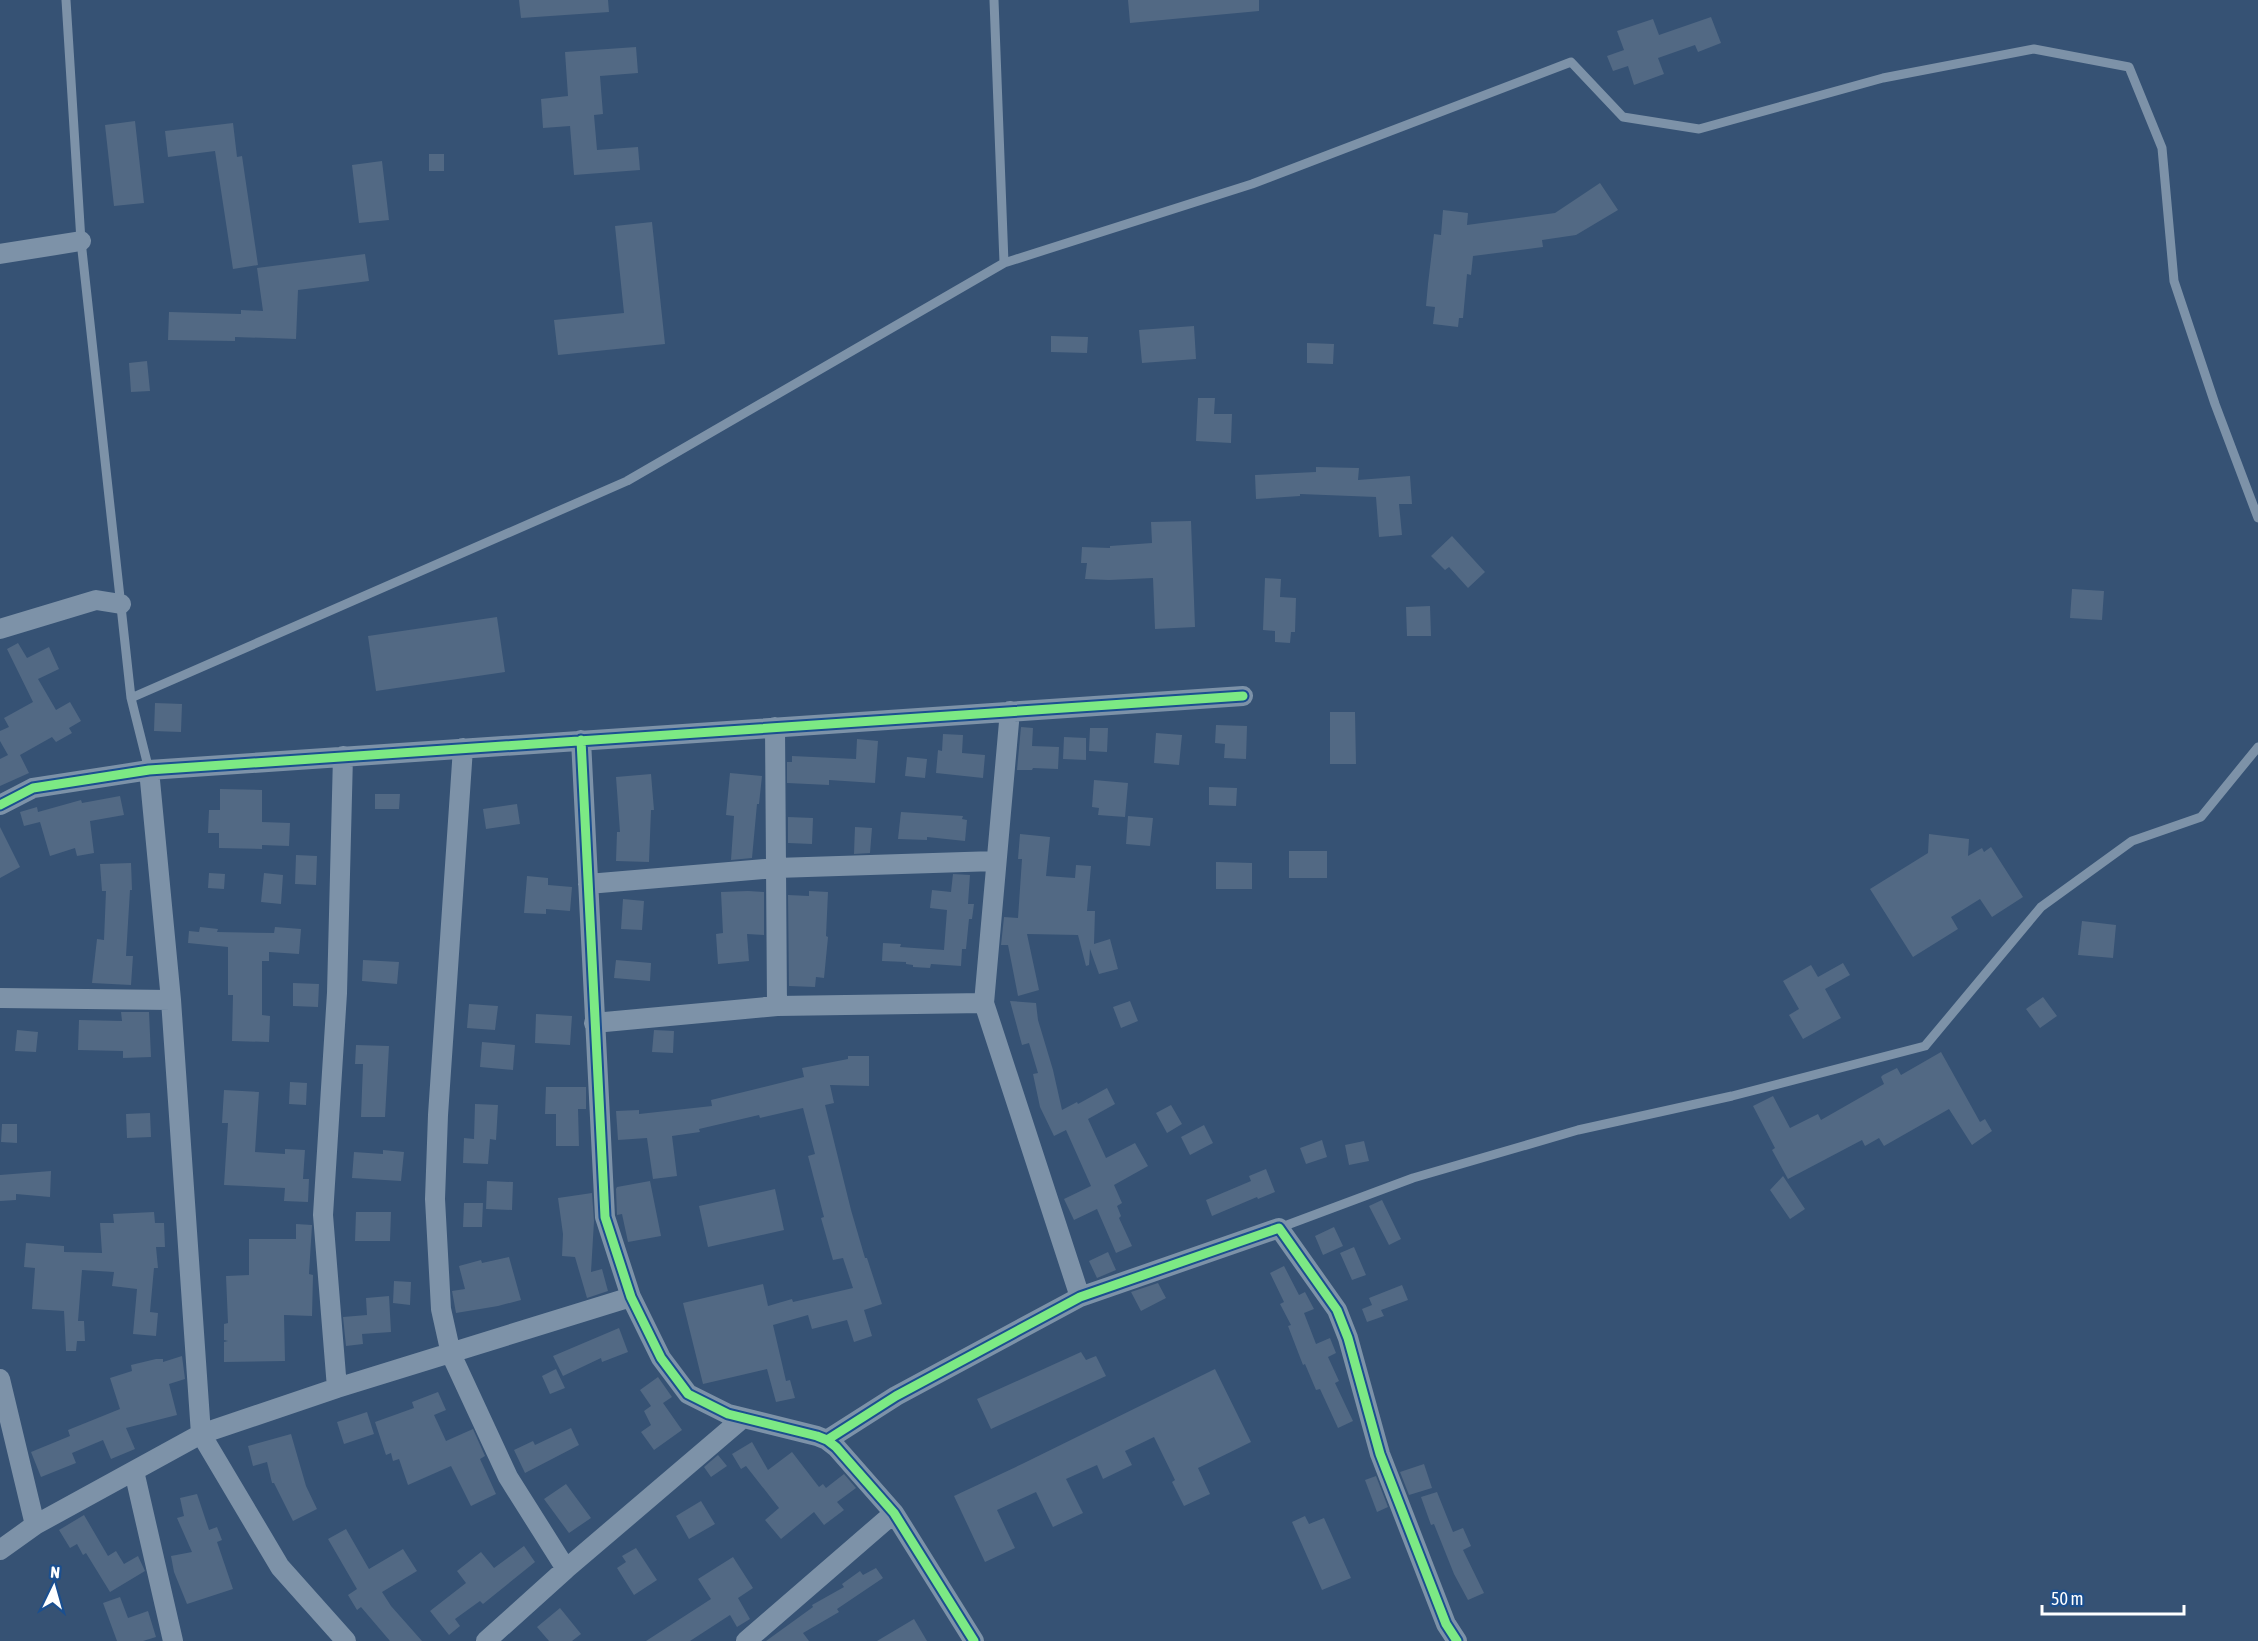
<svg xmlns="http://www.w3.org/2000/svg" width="2258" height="1641" viewBox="0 0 2258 1641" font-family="'Asap Condensed',sans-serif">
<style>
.building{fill:#526984}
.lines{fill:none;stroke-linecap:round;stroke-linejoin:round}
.lane{stroke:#7d92a8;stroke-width:9}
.street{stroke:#7d92a8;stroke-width:20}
.cycleway-casing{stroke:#1b4f8f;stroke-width:13}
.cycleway{stroke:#7ce984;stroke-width:9}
</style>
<rect width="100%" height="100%" fill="#365274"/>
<!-- building -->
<path class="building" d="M519,0H608L609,12L521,18Z
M1128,0H1259V11L1130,23Z
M1711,17L1721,43L1698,52L1695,45L1658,58L1664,74L1634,85L1628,66L1613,71L1607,56L1624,50L1617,31L1653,19L1659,35Z
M636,47L638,73L600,76L603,114L594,115L597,150L638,147L640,170L574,175L570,126L543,128L541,99L568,96L565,52Z
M135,121L144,203L114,206L105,125Z
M233,123L237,157L242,156L258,265L233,269L215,151L168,157L165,131Z
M429,154H444V171H429Z
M382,161L389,220L359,223L352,165Z
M1600,183L1618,210L1576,235L1542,240L1543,247L1473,256L1471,275L1467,274L1463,318H1459L1458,327L1433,324L1435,307L1426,306L1428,284L1434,234L1441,235L1443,210L1468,213L1467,225L1555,213Z
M652,222L665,344L558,355L554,320L624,313L615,226Z
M365,254L369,281L298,290L296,339L235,337V341L168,340L169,312L241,314V310L263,311L257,268Z
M1194,326L1196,359L1142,363L1139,330Z
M1051,336L1088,337L1087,353L1051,352Z
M1307,343L1334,344L1333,364L1307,363Z
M147,361L150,391L131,392L129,363Z
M1198,398H1215L1214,414H1232L1231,443L1196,441Z
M1316,467L1359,468L1358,480L1410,476L1412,504H1399L1402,535L1379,537L1376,497L1300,494V496L1256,499L1255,475L1316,472Z
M1191,521L1195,627L1155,629L1153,578L1109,580L1085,579L1087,563H1081L1082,547L1110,548V546L1152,543L1151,522Z
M1452,536L1485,572L1468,588L1449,567L1445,570L1431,556Z
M1265,578L1281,579L1280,597L1296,598L1295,632H1291L1290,643L1275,642V631L1263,630Z
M2072,589L2104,591L2102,620L2070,618Z
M1430,606L1431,636H1407L1406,607Z
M497,617L505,672L376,691L368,636Z
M18,643L27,658L49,647L59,669L38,679L56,710L70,702L81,721L69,728L72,733L56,742L52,737L20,755L29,773L0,786V759L8,755L0,741V731L9,727L4,718L33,702L7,649Z
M155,703L182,704L181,732L154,731Z
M1330,712H1355L1356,764H1330Z
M1216,725L1247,726L1246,759L1224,758L1225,744L1215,743Z
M1021,727L1033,728L1032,746L1059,747L1058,769L1033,768L1032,770H1017Z
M1090,728H1108L1107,752L1089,751Z
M1156,733L1182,735L1179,765L1154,763Z
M943,734L963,735L962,753L985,755L983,778L936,773L938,750L942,751Z
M1064,737L1086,738V760L1063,759Z
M857,739L878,741L875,783L829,780V785L787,783V762H792V756L856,759Z
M907,757L927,759L925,778L905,776Z
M730,773L762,776L759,804H757L752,858L731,860L734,816L726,815Z
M651,774L654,810H651L649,862L616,861L617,832H620L616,777Z
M1094,780L1128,783L1125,817L1098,815L1099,808L1092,807Z
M1209,787L1237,788L1236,806L1209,805Z
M220,789L262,790V822L290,823L289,846L262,845V849L219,848V833H208L209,810H220Z
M375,794H400L399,809H375Z
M120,796L124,815L90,821L94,853L77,856L75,848L50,856L40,822L24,826L20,812L37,807L38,812L81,800L82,803Z
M517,804L520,824L486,829L483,809Z
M901,812L963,816L962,819L967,820L965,841L927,837V840L898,839Z
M1128,816L1153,818L1150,846L1126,844Z
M788,817L813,818L812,844L788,843Z
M0,827L20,867L0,878Z
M855,827L872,828L870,853L854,854Z
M1020,834L1050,837L1046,876L1075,878L1076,865L1091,866L1087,911H1095L1094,944L1110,939L1118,969L1099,974L1090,949L1089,965L1086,966L1078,935L1027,934L1039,990L1018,996L1008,945H1001L1004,917L1018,918L1022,859H1018Z
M1929,834L1969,839L1968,856L1982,848L1984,852L1991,847L2023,897L1992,917L1980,899L1951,917L1958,929L1913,957L1870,889L1928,853Z
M1289,851H1327V878H1289Z
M296,855L317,856L316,885L295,884Z
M1216,862L1252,863V889H1216Z
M131,863L132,890H130L126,956H133L131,985L92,983L97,939L104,940L106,891H102L100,864Z
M209,873L225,874L224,889L208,888Z
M264,873L283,875L281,904L261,902Z
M953,874L970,875L968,904H974L972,919H969L966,949H962L961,966L931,964L930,968L913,967V965L906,964V962L882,961L883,943L901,944L900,947L944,950L947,910L930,908L932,890L951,892Z
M527,876L548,878V885L572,887L570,911L546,909V914L524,913Z
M748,891L764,892V935L747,934L749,961L718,964L716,934L723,933L721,892Z
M809,891L828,892L826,936L828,937L824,978L816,977L815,987L789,986L788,895L809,896Z
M623,899L644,901L642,930L621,929Z
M2082,921L2116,925L2113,958L2078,955Z
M200,927L218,929L217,932L274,933L275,927L301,929L299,954L269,952V961H262V1015L270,1016L269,1042L232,1041L233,995H228V947L188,943L189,931L199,932Z
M363,960L399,962L397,984L362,981Z
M616,960L651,963L650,981L614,978Z
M1843,963L1850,975L1825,989L1841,1018L1803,1039L1789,1015L1799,1009L1783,981L1811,965L1818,977Z
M293,983L319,984L318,1007L293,1006Z
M2043,997L2057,1016L2040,1028L2026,1009Z
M1010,1001L1036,1003L1038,1020L1053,1070L1062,1110L1077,1102L1078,1104L1107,1088L1115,1104L1088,1119L1106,1158L1135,1143L1148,1166L1114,1185L1122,1203L1117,1206L1121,1216L1119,1218L1132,1246L1116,1253L1097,1209L1074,1220L1064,1199L1091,1186L1066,1130L1054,1136L1040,1107L1033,1074L1038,1073L1029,1043L1022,1045Z
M1130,1001L1138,1021L1121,1028L1113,1007Z
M469,1004L498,1006L495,1030L467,1028Z
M121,1012H149L151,1057L123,1058V1051L78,1050L79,1020L122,1021Z
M536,1014L572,1016L570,1045L535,1043Z
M17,1030L38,1032L36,1052L15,1051Z
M654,1030L674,1031L673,1053L652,1052Z
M482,1042L515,1045L513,1070L480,1067Z
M356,1045L389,1046L385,1117H361L363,1064H355Z
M1941,1052L1980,1122L1985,1119L1992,1131L1972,1145L1949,1109L1884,1146L1879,1138L1865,1146L1862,1140L1788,1179L1772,1150L1775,1148L1753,1106L1773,1096L1790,1128L1818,1114L1821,1120L1884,1084L1881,1077L1883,1075L1897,1068L1901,1075Z
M848,1056H869V1086L830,1085L834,1103L825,1105L851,1210L865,1258H867L882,1304L864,1310L872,1336L854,1342L847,1320L812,1329L808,1315L773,1325L786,1381L790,1380L795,1398L776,1402L767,1369L703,1384L683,1303L763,1284L768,1306L792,1299L793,1302L853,1288L843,1258L833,1260L821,1218L824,1217L808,1156L815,1154L803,1108L760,1118L759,1115L699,1129L700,1132L672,1136L677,1176L653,1179L647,1138L618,1140L616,1111L639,1110V1114L712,1106L711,1100L804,1077L802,1068L848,1059Z
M290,1082L307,1083L306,1105L289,1104Z
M546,1087H586V1109H578L579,1146H556V1114H545Z
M224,1090L259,1092L255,1152L285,1154V1149L305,1150L303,1179H309L308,1202L284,1201L285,1188L224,1185L228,1123H222Z
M475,1104L498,1105L496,1140L490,1139L488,1164L463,1163L464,1138L474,1139Z
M1171,1105L1182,1124L1167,1133L1156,1113Z
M150,1113L151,1137L127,1138L126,1114Z
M2,1124H17V1143L1,1142Z
M1204,1125L1213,1143L1190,1155L1181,1137Z
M1322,1140L1327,1157L1306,1164L1300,1148Z
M1364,1141L1369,1161L1349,1165L1345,1145Z
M383,1150L404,1152L401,1181L352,1178L354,1152L383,1154Z
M1266,1169L1275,1192L1258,1199L1257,1197L1212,1216L1206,1200L1251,1181L1249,1176Z
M51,1171L50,1197L16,1194V1200L0,1201V1175Z
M1783,1176L1805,1209L1790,1219L1770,1190Z
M487,1181L513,1182L512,1210L486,1209Z
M650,1181L661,1236L628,1242L622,1214L617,1215L616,1189L617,1187Z
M775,1189L784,1230L708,1247L699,1206Z
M592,1193L594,1221L591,1272L602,1269L608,1291L587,1298L575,1257L562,1256L563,1234L558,1198Z
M1382,1200L1401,1239L1389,1245L1369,1206Z
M464,1203H483L482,1227H463Z
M154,1212L155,1223H164L165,1247H156L158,1268H154L150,1312L158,1313L156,1336L133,1334L137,1289L112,1286L114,1272L82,1270L78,1321H84L85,1341H77L76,1351H66L64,1311L32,1309L35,1268L24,1267L26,1243L64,1246V1252L102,1253L100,1223H114L113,1214Z
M356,1212H391L390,1241H355Z
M296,1224L312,1225L309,1274L313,1275L312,1316L284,1315L285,1361L224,1362V1342L228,1341L224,1340V1324L228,1323L226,1276L249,1275V1239H296Z
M1334,1227L1343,1246L1323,1255L1315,1236Z
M1354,1247L1366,1275L1352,1280L1340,1253Z
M1108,1252L1116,1270L1097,1278L1089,1261Z
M509,1257L521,1300L498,1306L456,1313L452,1291L465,1289L459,1266L481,1260L482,1263Z
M1284,1266L1299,1295L1305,1292L1314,1309L1304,1313L1316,1344L1330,1338L1336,1353L1328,1357L1339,1381L1335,1383L1353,1421L1338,1428L1320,1389L1316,1390L1305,1364L1303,1365L1288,1326L1291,1325L1280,1304L1284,1302L1270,1273Z
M394,1281L411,1282L410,1305L393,1303Z
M1158,1283L1166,1298L1141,1311L1131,1292Z
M1402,1285L1408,1300L1381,1310L1384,1316L1367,1322L1362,1309L1372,1305L1369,1298Z
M389,1296L391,1332L362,1334L363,1344L346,1346L343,1317L367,1315L366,1298Z
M619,1328L628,1352L602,1362L601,1358L563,1376L553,1356Z
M1081,1352L1086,1360L1096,1356L1106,1376L991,1429L977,1399Z
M182,1356L185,1379L169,1384L177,1415L126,1428L135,1449L111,1459L103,1440L72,1453L76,1463L41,1477L31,1452L70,1436L68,1430L120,1409L110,1378L132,1371L131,1365L156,1359H163V1362Z
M556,1369L565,1388L550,1394L542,1376Z
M1215,1369L1251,1442L1198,1468L1210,1494L1184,1506L1172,1482L1175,1480L1154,1437L1125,1451L1132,1465L1103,1479L1097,1465L1066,1479L1083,1513L1053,1527L1036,1492L997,1510L1015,1548L985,1562L954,1496L1022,1464Z
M658,1377L672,1397L663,1403L682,1430L654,1450L641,1432L651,1425L644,1411L651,1406L640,1390Z
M438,1392L446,1410L434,1415L446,1441L473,1429L485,1456L480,1459L496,1494L471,1506L451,1466L408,1485L399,1459L393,1461L391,1453L386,1455L375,1422L414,1408L412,1402Z
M367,1412L374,1434L344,1444L337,1422Z
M571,1428L579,1445L525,1473L514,1450L533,1441L535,1445Z
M291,1434L306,1486L317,1509L293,1521L274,1483H272L267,1462L253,1466L248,1446Z
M752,1442L768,1470L792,1452L819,1487L823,1484L826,1488L844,1474L856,1488L837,1502L844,1510L824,1525L814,1512L781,1539L765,1520L779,1508L746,1466L741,1469L732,1454Z
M718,1455L727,1466L711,1477L704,1467Z
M1424,1464L1432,1488L1409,1495L1400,1472Z
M1376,1476L1388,1507L1377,1512L1365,1480Z
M566,1484L591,1518L569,1533L544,1499Z
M1437,1492L1453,1532L1463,1528L1471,1546L1463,1550L1484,1593L1468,1600L1454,1574L1434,1524L1431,1525L1421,1497Z
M197,1494L209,1530L217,1527L222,1540L217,1542L233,1589L187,1604L174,1572L171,1556L192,1552L177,1518L184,1516L180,1498Z
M701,1501L715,1524L689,1539L676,1516Z
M84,1515L108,1556L116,1551L124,1564L138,1556L145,1571L110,1592L86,1553L83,1555L77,1544L70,1548L59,1530Z
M1305,1516L1309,1524L1324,1518L1351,1578L1322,1590L1292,1522Z
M346,1529L369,1569L403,1549L417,1571L382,1592L391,1606L422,1641H390L361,1607L357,1610L348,1595L357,1589L328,1539Z
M524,1546L535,1562L483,1604L480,1601L455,1619L460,1626L449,1635L430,1611L466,1583L457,1571L481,1552L494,1568Z
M636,1548L657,1580L634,1595L617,1568L626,1562L622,1556Z
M733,1557L753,1588L738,1598L750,1619L737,1627L730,1615L690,1641H646L711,1599L698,1579Z
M876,1568L883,1578L837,1609L839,1612L803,1633L809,1641H766L813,1607L812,1605L844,1587L842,1584L860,1571L863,1575Z
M120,1597L128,1618L148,1611L156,1637L143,1641H117L103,1603Z
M560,1608L581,1634L572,1641H549L537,1627Z
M914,1619L927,1641H877Z"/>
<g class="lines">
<!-- lane -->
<path class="lane" d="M66,0L81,241L131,698L149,770
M994,0L1004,263
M131,698L627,481L1004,263L1252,184L1571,62L1623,117L1699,129L1883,78L2034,49L2129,67L2162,148L2174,281L2215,404L2258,518
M1279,1228L1413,1178L1578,1130L1732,1096L1925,1046L2041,907L2132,841L2201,817L2258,747"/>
<!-- street -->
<path class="street" d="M0,254L81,241
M0,629L96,600L121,604
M1010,711L984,1003L1080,1297
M775,727L777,1006
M581,740L605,1217L631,1297L661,1358L688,1394L728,1414L817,1436L827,1440L836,1447L894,1513L974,1641
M463,748L438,1115L435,1199L441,1309L451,1354L508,1477L566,1569
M149,770L171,1000L201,1434L280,1567L346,1641
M0,805L33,788L149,770L1243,696
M588,884L776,868L996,861
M0,998L171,1000
M594,1023L777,1006L984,1003
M0,1379L35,1525
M337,1388L323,1215L337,993L343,756
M827,1440L896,1396L1080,1297L1279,1228L1337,1310L1348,1338L1380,1454L1446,1624L1457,1641
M134,1471L173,1641
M0,1550L35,1525L201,1434L337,1388L631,1297
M486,1641L566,1569L743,1418
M746,1641L894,1513"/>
<!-- cycleway casing -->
<g class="cycleway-casing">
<path id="cycleway" d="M581,740L605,1217L631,1297L661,1358L688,1394L728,1414L817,1436L827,1440L836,1447L894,1513L974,1641
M0,805L33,788L149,770L1243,696
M827,1440L896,1396L1080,1297L1279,1228L1337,1310L1348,1338L1380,1454L1446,1624L1457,1641"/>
</g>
<!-- cycleway -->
<use href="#cycleway" class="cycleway"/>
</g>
<!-- north arrow -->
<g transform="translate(54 1587) rotate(5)" stroke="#1b4f8f" stroke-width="4.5" paint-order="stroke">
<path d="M0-4.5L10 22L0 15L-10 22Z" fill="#ffffff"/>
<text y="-9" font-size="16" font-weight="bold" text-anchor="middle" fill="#ffffff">N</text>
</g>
<!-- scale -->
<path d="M2042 1605v9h142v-9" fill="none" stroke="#ffffff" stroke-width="3"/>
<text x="2051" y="1605" font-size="18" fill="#ffffff" stroke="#1b4f8f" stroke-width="4.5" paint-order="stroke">50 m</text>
</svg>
